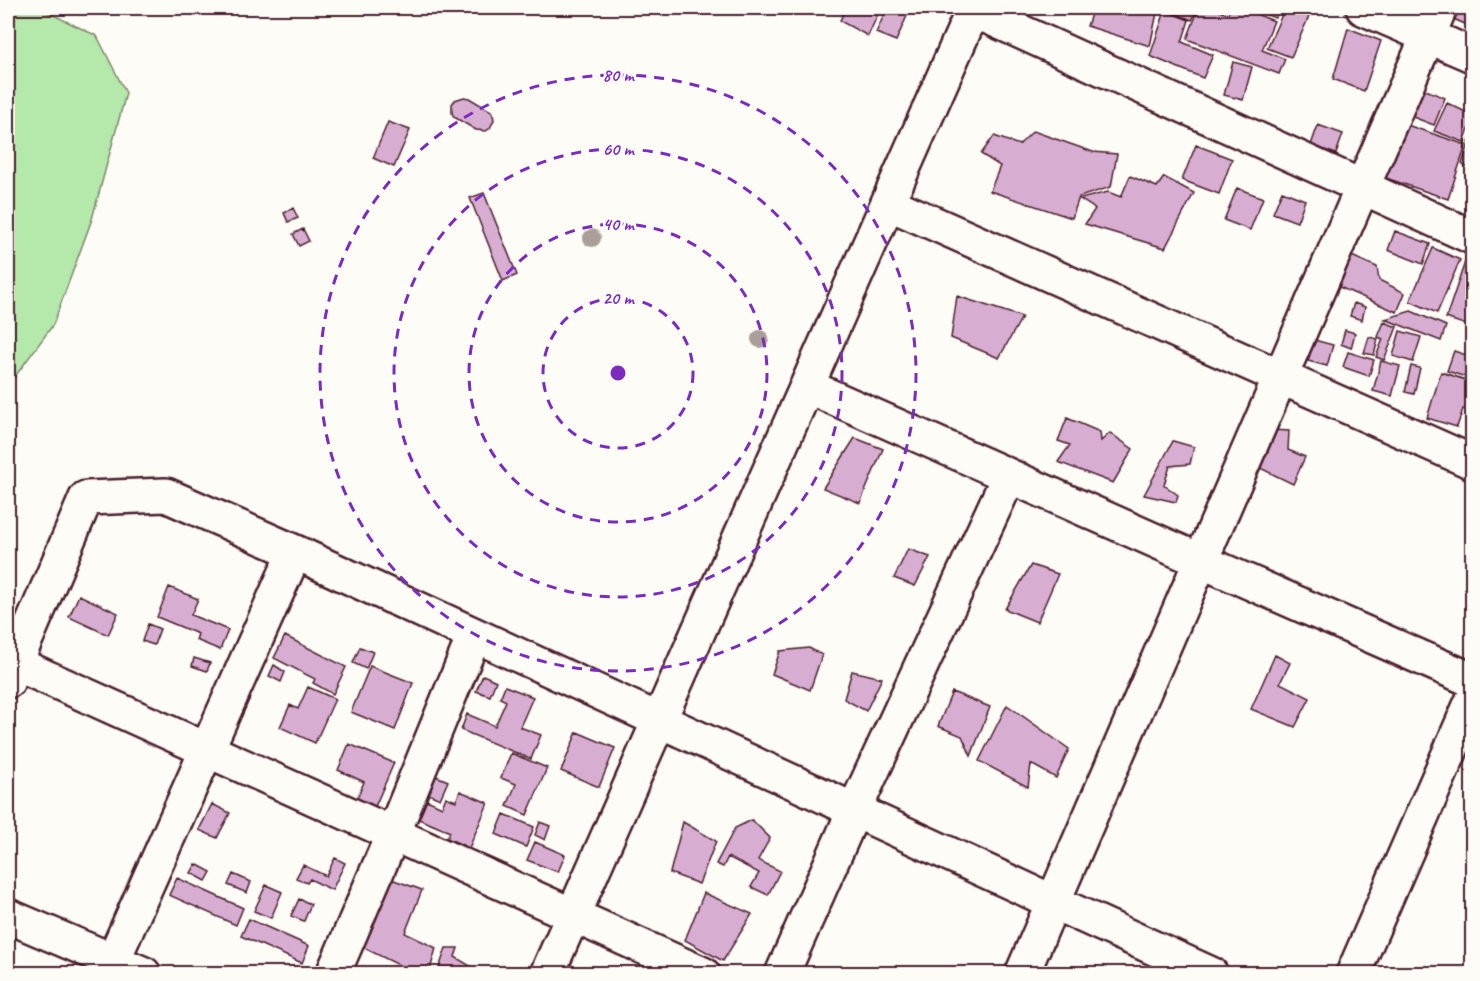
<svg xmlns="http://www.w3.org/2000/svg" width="1480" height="981" viewBox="0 0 1480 981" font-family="Caveat,sans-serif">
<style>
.green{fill:#b4e9ab;stroke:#7f846b;stroke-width:1.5}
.building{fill:#d8add2;stroke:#4a1f2b;stroke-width:1.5}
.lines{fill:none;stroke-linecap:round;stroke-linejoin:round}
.minor-casing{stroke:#4a1f2b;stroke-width:38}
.minor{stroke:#fdfcf7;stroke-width:33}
.tree{fill:#a99e98}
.ring{fill:none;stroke:#7b2cbf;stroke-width:3;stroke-dasharray:10 8}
.centre{fill:#7b2cbf;stroke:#fdfcf7;stroke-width:3}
.ring-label{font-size:18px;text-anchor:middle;font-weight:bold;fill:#7b2cbf;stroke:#fdfcf7;stroke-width:5;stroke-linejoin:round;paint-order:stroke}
</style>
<rect width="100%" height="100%" fill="#fdfcf7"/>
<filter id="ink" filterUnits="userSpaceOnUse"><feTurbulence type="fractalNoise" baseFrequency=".0167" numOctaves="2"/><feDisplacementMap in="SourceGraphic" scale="12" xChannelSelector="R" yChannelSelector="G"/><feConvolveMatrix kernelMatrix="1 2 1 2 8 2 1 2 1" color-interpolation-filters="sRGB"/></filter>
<g filter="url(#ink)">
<!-- green -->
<path class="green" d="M8,8H39L97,36L126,93L92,219L53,325L8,386Z"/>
<!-- building -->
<path class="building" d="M845,8H862L878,14L868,36L840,21Z
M887,8H906L910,9L896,41L876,33Z
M1093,8H1158L1150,46L1087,26Z
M1162,8H1198L1192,20Z
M1199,8H1212L1228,14L1230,8H1240L1274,21L1262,50L1285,59L1279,74L1187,39Z
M1250,8H1280L1275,18Z
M1285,8H1301L1311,12L1291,57L1267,48Z
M1453,8H1472V27L1449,17Z
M1165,11L1189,20L1182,42L1213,55L1203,78L1150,56Z
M1348,28L1381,41L1364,91L1333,79Z
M1233,62L1252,67L1243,100L1224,95Z
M1416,86L1445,98L1434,125L1405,114Z
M464,97L469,98L491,111L493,115L494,120L490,128L486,131L476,130L454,117L452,113V104L455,100Z
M1447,103L1472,115V121L1464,142L1434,131Z
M388,122L410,130L394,167L373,158Z
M1398,122L1466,145L1448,199L1380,176Z
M1318,125L1343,134L1336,154L1311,145Z
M1033,131L1093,152L1117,154L1111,187L1079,197L1072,218L990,191L1000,166L981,154L994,136L1019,145Z
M1472,134V171L1462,164Z
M1196,145L1232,159L1219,194L1182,180Z
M1130,176L1157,187L1164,177L1194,193L1165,248L1085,224L1095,209L1080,199L1108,192L1121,197Z
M1237,188L1263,198L1250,230L1224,220Z
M1282,191L1305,200L1297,222L1273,213Z
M484,193L517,275L503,281L470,198Z
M293,208L298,218L288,222L284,213Z
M303,229L309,241L299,246L293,234Z
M1395,231L1430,244L1423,264L1388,250Z
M1433,248L1460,260L1437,313L1410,301Z
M1347,254L1377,267L1379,280L1405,293L1397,312L1337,286Z
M1466,259L1472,261V327L1446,318Z
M957,296L1022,317L999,358L951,338Z
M1354,303L1365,307L1362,320L1350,316Z
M1411,311L1446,326L1441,341L1385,319Z
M1384,322L1397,327L1384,360L1376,357L1383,339L1378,337Z
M1345,330L1355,333L1351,348L1341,344Z
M1400,331L1421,337L1413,362L1393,356Z
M1369,337L1378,339L1374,355L1364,353Z
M1314,340L1333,345L1327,366L1308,361Z
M1454,351L1472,357V379L1447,371Z
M1348,352L1374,360L1369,376L1343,367Z
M1381,361L1400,366L1392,396L1373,391Z
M1411,366L1420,368L1414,394L1405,392Z
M1441,372L1472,382V412L1463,409L1457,427L1427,418Z
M1067,418L1100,432L1101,441L1110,433L1133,449L1113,483L1058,462L1070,445L1058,441Z
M1272,430L1289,431L1288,450L1305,457L1293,484L1256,466Z
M855,438L883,449L860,503L823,488Z
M1173,441L1194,447L1190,464L1170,466L1164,485L1178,495L1176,502L1144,495Z
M908,549L930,557L915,586L894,578Z
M1031,565L1058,574L1037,622L1005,609Z
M169,587L198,599L191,615L228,630L220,650L196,640L198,634L157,617Z
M79,595L118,613L108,635L69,617Z
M148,624L160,629L154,645L142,641Z
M285,636L346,667L333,694L313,683L315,679L274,658Z
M360,647L373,652L366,669L353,663Z
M809,648L822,655L810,690L772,674L780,651Z
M1275,655L1290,663L1280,683L1310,698L1295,727L1251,709Z
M194,658L210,663L207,671L192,666Z
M274,665L285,672L281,682L269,676Z
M370,666L413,683L395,730L351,712Z
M852,671L882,678L866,711L844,699Z
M483,675L496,681L490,696L476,691Z
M505,686L533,697L520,727L541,735L531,759L461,730L467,714L495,726L506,701L500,698Z
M308,687L335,699L315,743L280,727L290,705L298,709Z
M952,692L990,707L971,756L962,736L938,726Z
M1007,705L1069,749L1056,778L1031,764L1028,787L979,761Z
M577,732L615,748L599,787L561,771Z
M349,744L394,763L373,811L355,803L364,782L338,770Z
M511,753L547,768L527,815L507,806L516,784L501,778Z
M436,776L448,781L440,799L429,794Z
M460,791L488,803L469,848L447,838L450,832L419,819L427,800L442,807L446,797L456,801Z
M212,804L230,813L217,838L199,830Z
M504,814L534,827L526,847L496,834Z
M752,820L770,838L758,860L780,871L768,895L751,887L759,873L728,857L723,867L716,864L735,828Z
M540,822L550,826L545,840L535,835Z
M683,822L716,841L699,884L670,873Z
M535,842L565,855L558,872L527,860Z
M335,858L345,863L332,890L310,879L307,883L296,878L303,865L326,876Z
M196,864L211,872L206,881L191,873Z
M233,874L251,882L247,893L228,885Z
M177,878L243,908L236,925L169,895Z
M391,879L422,890L405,933L436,948L429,974H417L362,947Z
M266,885L282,892L271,918L254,911Z
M704,893L752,914L723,961L685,940Z
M299,899L311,904L304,921L291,916Z
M249,919L309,946L302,963L241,936Z
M446,948H458L455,957L477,970L475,974H437Z"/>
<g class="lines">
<!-- minor casing -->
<g class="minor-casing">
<path id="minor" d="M1363,8L1472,55
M973,10L1472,237
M888,203L1472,462
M807,386L1201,561L1472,680
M8,660L703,974
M8,681L86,498L166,495L295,552L1053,902L1211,974
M8,916L144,974
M107,974L295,552
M333,974L393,834L474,636
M547,974L974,8
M782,974L854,811L1009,476
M1022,974L1440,8
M1353,974L1472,701"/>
</g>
<!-- minor -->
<use href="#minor" class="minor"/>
</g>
<!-- trees -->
<g class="tree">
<circle cx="592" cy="238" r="9"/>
<circle cx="760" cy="339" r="9"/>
</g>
</g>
<!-- distance rings -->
<g class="ring">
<circle cx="618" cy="373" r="75"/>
<circle cx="618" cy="373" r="149"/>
<circle cx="618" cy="373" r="224"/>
<circle cx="618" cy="373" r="298"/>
</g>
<circle cx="618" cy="373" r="9" class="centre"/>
<g class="ring-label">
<text x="618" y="81">80 m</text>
<text x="618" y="155">60 m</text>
<text x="618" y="230">40 m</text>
<text x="618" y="304">20 m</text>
</g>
<!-- margin -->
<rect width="1480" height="981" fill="none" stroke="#fdfcf7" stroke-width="30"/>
<rect x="15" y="15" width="1450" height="951" fill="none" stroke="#4a1f2b" stroke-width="2" filter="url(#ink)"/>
</svg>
